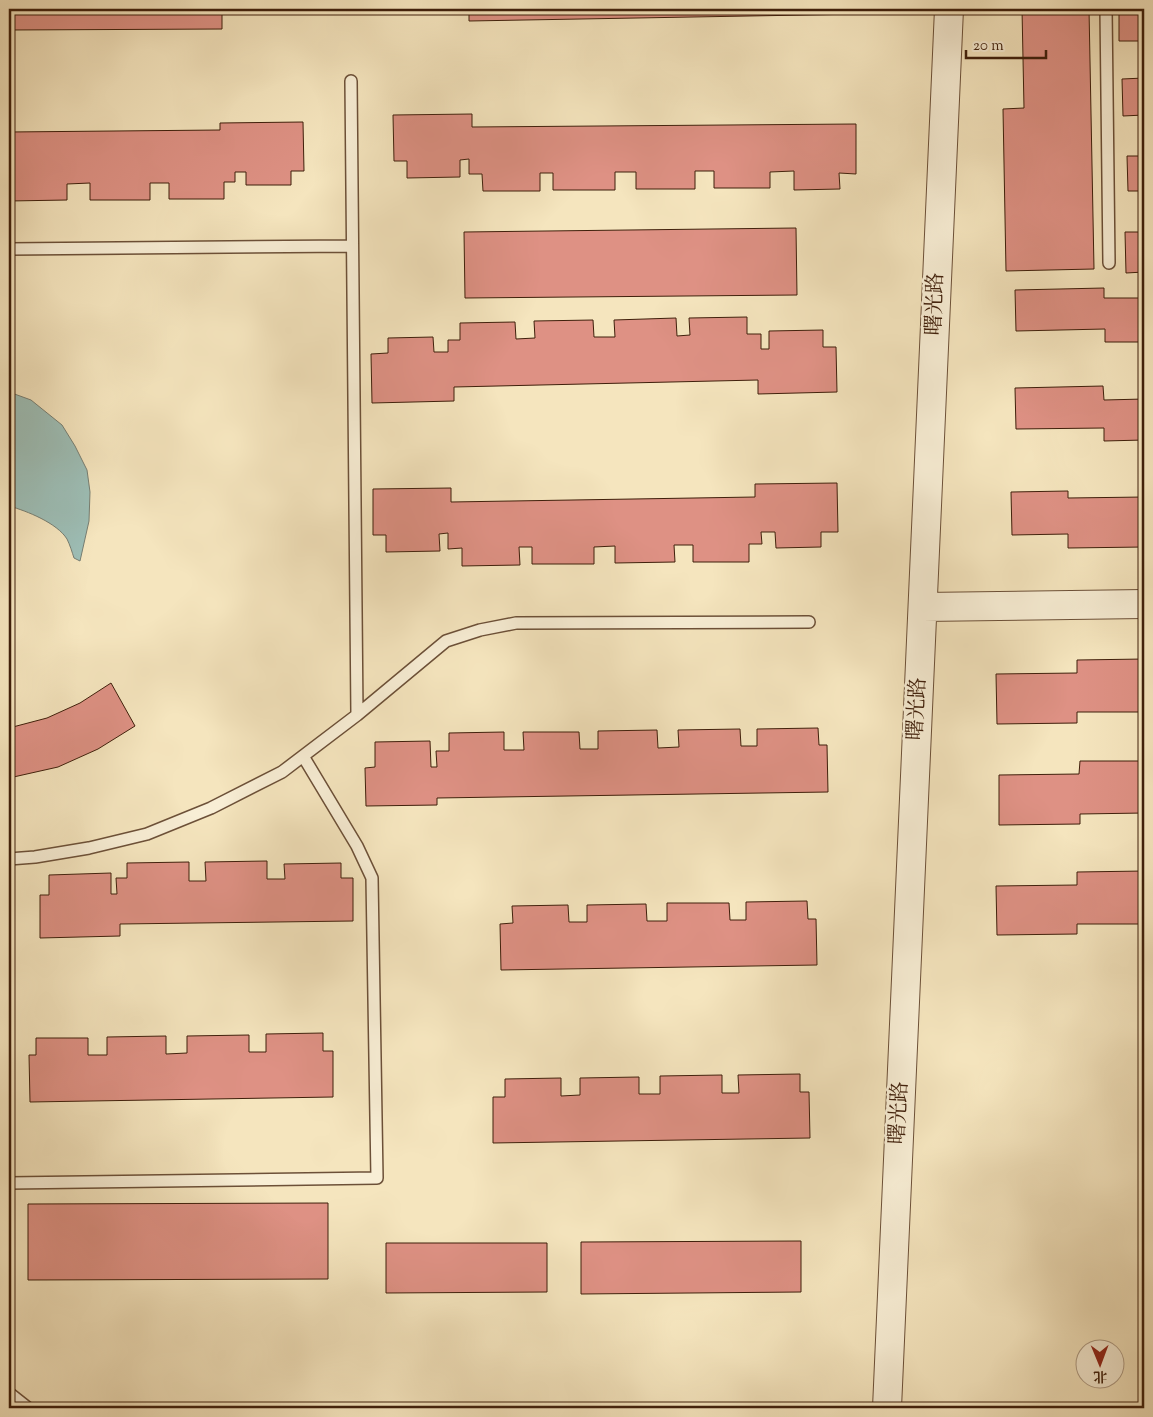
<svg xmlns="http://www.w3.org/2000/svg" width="1153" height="1417" viewBox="0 0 1153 1417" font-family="'Sorts Mill Goudy','Noto Serif SC',serif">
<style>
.water{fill:#9dbeb6;stroke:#777e72}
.building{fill:#de9184;stroke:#3f1f0b}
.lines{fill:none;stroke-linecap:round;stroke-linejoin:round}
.service-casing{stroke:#6c5038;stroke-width:14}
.tertiary-casing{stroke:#6c5038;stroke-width:30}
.service{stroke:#f8eed5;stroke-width:11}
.tertiary{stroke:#f8eed5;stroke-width:28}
.labels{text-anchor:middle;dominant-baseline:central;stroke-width:5;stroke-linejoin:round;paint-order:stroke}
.street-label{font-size:21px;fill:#3f1f0b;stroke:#f8eed5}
</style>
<rect width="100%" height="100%" fill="#f5e5be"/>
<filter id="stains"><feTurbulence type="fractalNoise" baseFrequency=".004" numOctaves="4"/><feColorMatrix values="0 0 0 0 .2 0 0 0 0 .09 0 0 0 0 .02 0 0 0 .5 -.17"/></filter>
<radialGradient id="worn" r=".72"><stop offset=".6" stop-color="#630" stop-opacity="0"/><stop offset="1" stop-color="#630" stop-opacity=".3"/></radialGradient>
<!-- water -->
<path class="water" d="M9,392L31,400L62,425L75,446L87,470L90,492L89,521L80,561L74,558C72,552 70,545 67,539C57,523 27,511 9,506Z"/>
<!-- building -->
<path class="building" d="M9,9H222V29L9,30Z
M469,9H861V14L469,21Z
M1022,9H1089L1094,269L1006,271L1003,109L1024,108Z
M1119,9H1144V41H1119Z
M1144,78V115L1123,116L1122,79Z
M472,114V127L856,124V174L839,173L840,189L794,190V171L770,172V188H714V171H695V189H636V172H615V190H553V173H540V191H483L482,174H469V159L460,160V177L407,178V161H394L393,115Z
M303,122L304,171H291V185H246V172H235V182H224V199H169V183H150V200H90V183L67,184V200L9,201V132L220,130V123Z
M1127,156H1144V191H1128Z
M796,228L797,295L465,298L464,232Z
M1125,232H1144V272L1126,273Z
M1104,288V298H1144V342H1105V329L1016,331L1015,290Z
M747,317V334H761V349H769V331L823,330V347H836L837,392L758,394V380L454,387V401L372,403L371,354L388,353V338L433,337L434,352H448V340H460V323L515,322L516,339L535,338L534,321L593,320L594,337H615L614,320L676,318L677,336L690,335L689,318Z
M1103,386L1104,400L1144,399V440L1104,441V428L1016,429L1015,388Z
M837,483L838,532H821V547L776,548L775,532H761L762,544H749V562H693V545H674L675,562L615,563V546L594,547V564H532V547H519L520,565L462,566V548L448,549V533L439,534L440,551L386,552V535H373V489L451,488V502L755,497V484Z
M1068,491V498L1144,497V547L1068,548V534L1012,535L1011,492Z
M1144,659V712H1077V723L997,724L996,674L1077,673V660Z
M111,683L135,726L98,749L58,767L9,778V728L47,718L80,703Z
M818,728L819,745H827L828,792L437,798V805L366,806L365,768L375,767V742L430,741L431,767H437L436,751H449V733L504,732V750H524L523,732H579L580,749H598V731L657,730L658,748L679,747L678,730L740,729L741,746H757V729Z
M1080,761H1144V813L1080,814V824L999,825V775L1079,774Z
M267,861V879H285L284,864L341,863V878H353V921L120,924V936L40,938V895H49V875L111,873V894H117L116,878H127V863L189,862V881H206L205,862Z
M1144,871V924H1077V934L997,935L996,886L1077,885V872Z
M807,901L808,919H816L817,965L501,970L500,924L513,923L512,906L568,905L569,922H587V905L646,904L647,921H667V903H729L730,920H746V902Z
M323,1033V1051H333V1097L30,1102L29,1055H36V1038H88V1055H107V1037L166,1036V1054L187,1053V1036L249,1035V1052H266V1034Z
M800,1074V1092H809L810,1138L493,1143V1097H505V1079L561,1078V1096L580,1095V1078L639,1077V1094H660V1076L722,1075V1093H739L738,1075Z
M328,1203V1279L28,1280V1204Z
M801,1241V1292L581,1294V1242Z
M386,1243H547V1292L386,1293Z"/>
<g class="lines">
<!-- service casing -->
<g class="service-casing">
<path id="service" d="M1106,9L1109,263
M351,81L357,715
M9,249L352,246
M9,859L35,857L89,848L147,834L211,808L282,772L357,715L446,641L480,630L516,623L809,622
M9,1183L377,1178L372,878L357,846L303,756
M9,1393L28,1408"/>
</g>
<!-- tertiary casing -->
<g class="tertiary-casing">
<path id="tertiary" d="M923,607L1144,604
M887,1408L949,9"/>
</g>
<!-- service -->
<use href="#service" class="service"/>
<!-- tertiary -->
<use href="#tertiary" class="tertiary"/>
</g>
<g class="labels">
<!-- street labels -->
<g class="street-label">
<text transform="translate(936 304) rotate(-88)">曙光路</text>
<text transform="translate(918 709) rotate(-87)">曙光路</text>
<text transform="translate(900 1113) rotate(-87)">曙光路</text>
</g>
</g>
<!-- margin -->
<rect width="1153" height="1417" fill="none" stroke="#f5e5be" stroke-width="30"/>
<rect x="10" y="10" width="1133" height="1397" fill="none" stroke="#3f1f0b" stroke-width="2.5"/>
<rect x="15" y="15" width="1123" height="1387" fill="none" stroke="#3f1f0b"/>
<!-- north arrow -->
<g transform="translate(1100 1364) rotate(179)"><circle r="24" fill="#f8eed5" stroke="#ae9b84"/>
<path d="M0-4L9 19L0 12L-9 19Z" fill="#8f2418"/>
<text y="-8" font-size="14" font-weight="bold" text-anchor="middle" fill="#3f1f0b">北</text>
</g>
<!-- scale -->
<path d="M966 50v8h80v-8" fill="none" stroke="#3f1f0b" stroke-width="2.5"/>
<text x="973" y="50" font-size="15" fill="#3f1f0b" stroke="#f8eed5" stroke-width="4" paint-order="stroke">20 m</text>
<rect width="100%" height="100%" filter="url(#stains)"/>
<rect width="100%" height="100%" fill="url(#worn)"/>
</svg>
